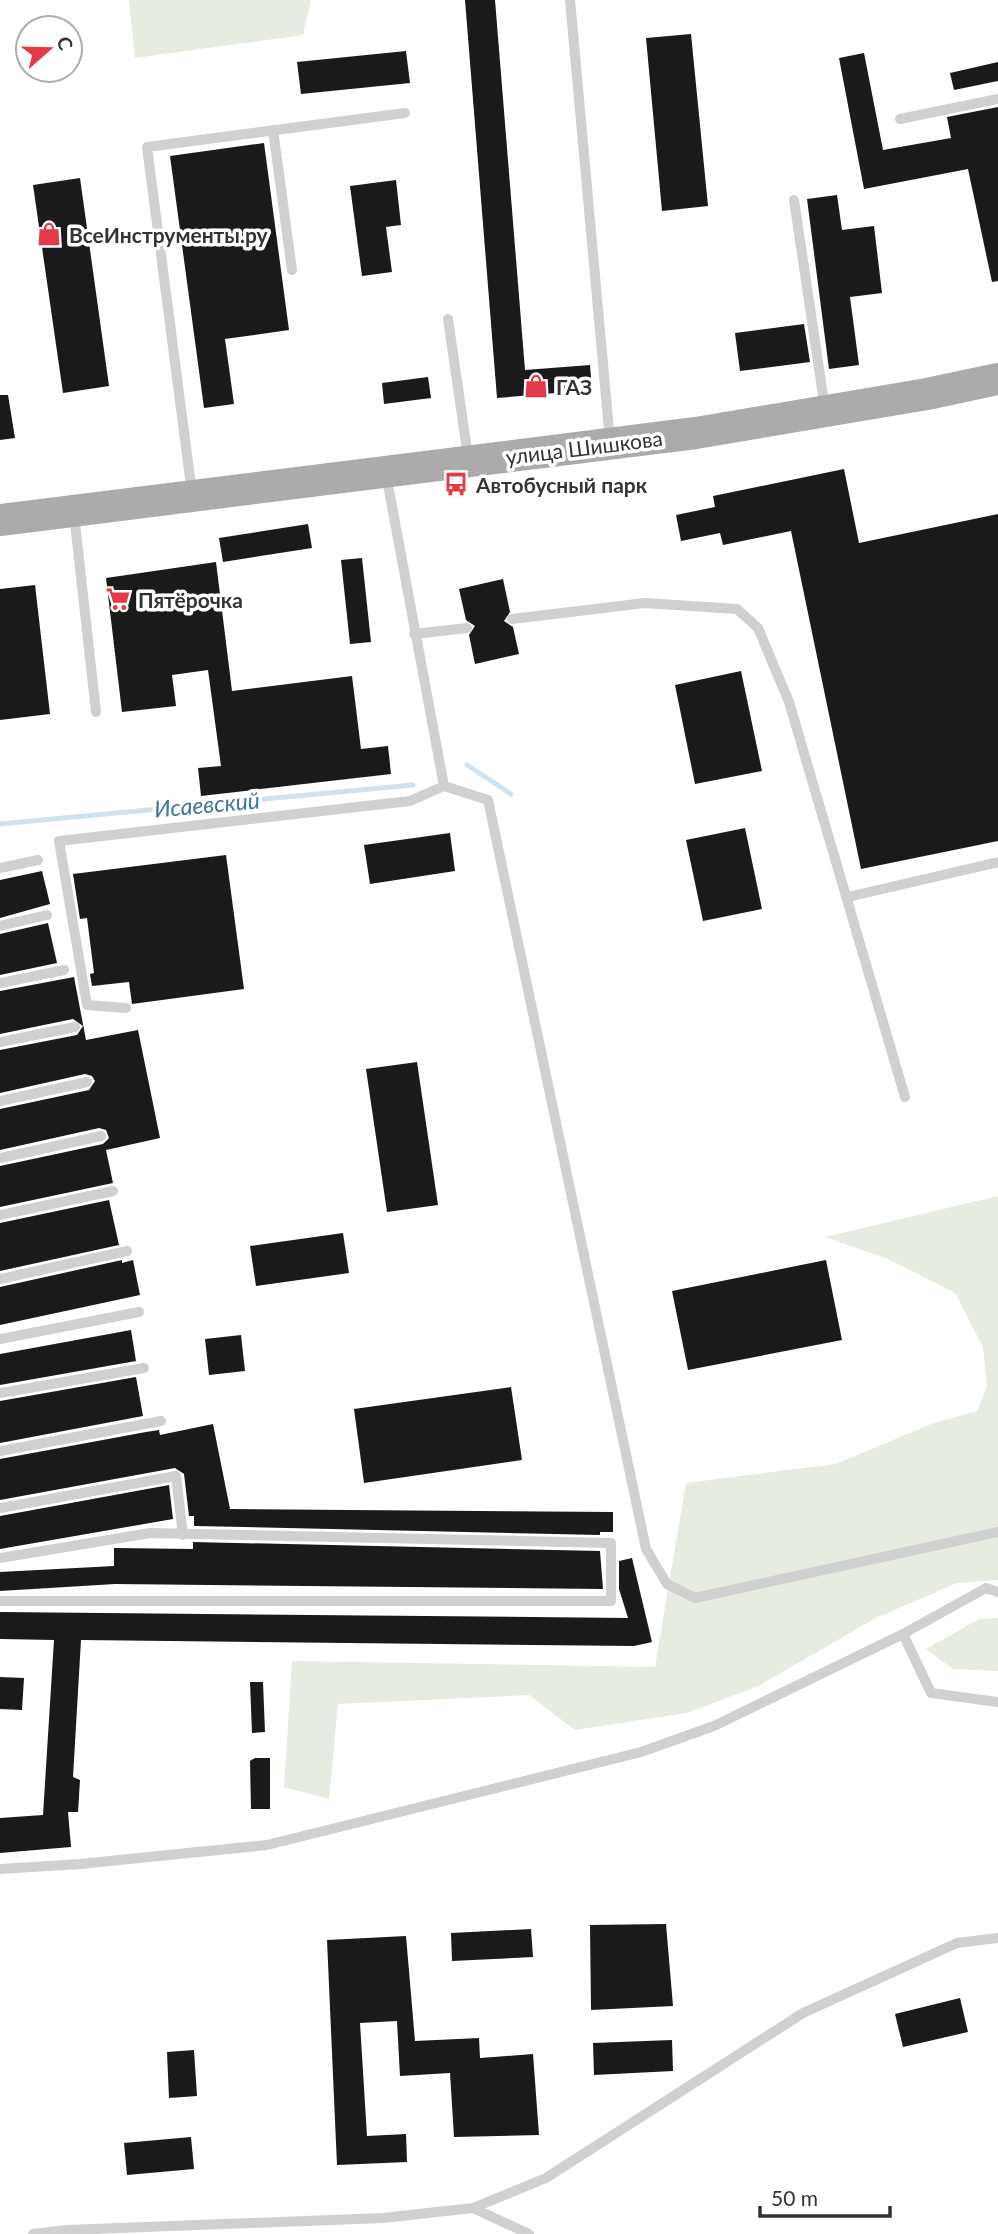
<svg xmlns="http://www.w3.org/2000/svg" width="998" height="2234" viewBox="0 0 998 2234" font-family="Lato,sans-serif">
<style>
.green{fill:#e6ecdf}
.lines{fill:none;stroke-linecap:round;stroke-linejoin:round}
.stream{stroke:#cfe2ee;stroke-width:5}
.building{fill:#1a1a1a}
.service{stroke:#d0d0d0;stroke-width:10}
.primary{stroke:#ababab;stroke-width:32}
.labels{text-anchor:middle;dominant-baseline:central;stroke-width:7;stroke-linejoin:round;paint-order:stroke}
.poi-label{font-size:21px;font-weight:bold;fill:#333;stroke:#fff;text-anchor:start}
.street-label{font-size:21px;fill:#333;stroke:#fff}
.water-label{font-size:23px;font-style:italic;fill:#3f7597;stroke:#fff}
</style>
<rect width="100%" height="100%" fill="#fff"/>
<!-- green -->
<path class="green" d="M129,0H311L303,35L135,58Z
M998,1196V1580L957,1583L876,1618L758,1686L687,1713L575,1730L529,1695L338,1704L329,1799L284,1787L292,1661L655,1667L686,1483L836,1464L931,1424L977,1411L987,1387L983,1347L955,1293L888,1259L825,1237Z
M998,1618V1671L953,1669L926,1649L979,1619Z"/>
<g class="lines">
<!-- stream -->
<path class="stream" d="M467,765L511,794
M0,824L413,785"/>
</g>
<!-- building -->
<path class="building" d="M465,0H495L525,370L590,365L592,390L497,398Z
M691,34L708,206L662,211L646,38Z
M406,51L410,83L301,94L297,62Z
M864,53L883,150L951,138L947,117L998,107V281L992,282L968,169L864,189L839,58Z
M998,62V81L954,90L950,73Z
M264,143L289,330L225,339L234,404L204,408L170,156Z
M80,178L109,386L63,393L33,185Z
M396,180L401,225L386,227L392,272L362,276L350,186Z
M837,195L842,230L874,226L882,293L850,297L859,365L829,369L807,199Z
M804,324L810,362L740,371L735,333Z
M428,377L431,398L384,404L382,383Z
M0,395H8L15,438L0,440Z
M844,469L859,543L998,514V841L861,869L791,531L723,545L720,533L681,541L676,515L715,507L713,496Z
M308,524L312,548L223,562L219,538Z
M362,558L371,642L350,644L341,560Z
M216,562L232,691L352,676L361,749L388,746L391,774L201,796L198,768L221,766L208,670L172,675L176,706L122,712L106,578Z
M503,579L510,612L504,621L513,627L519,654L475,664L469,635L475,626L466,620L459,589Z
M35,585L50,714L0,720V589Z
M741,671L762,771L695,784L675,685Z
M745,828L762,909L703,921L686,840Z
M450,833L455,871L370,884L364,845Z
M226,855L244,989L132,1004L129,982L92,986L90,974L94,973L87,918L80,919L73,874Z
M42,871L50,904L0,918V880Z
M48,923L57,963L0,975V934Z
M74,977L86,1040L138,1030L160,1138L106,1150L113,1183L0,1207V1166L103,1144L109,1138L106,1130L99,1128L0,1150V1109L89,1090L95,1081L92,1076L85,1074L0,1093V1050L77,1035L83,1026L73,1019L0,1034V991Z
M417,1062L438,1205L387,1212L366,1069Z
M109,1200L119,1245L0,1271V1223Z
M343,1233L349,1273L256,1286L250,1246Z
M122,1260V1263L133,1260L140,1295L0,1325V1287Z
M826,1260L842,1340L688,1370L672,1291Z
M131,1330L136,1361L0,1385V1354Z
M241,1335L245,1371L209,1375L205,1339Z
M136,1377L143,1416L0,1443V1401Z
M511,1387L522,1460L364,1483L354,1409Z
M213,1424L230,1509L613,1512V1532H600V1535L194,1526V1516H189L184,1474L175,1468L0,1500V1459L146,1432L159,1430L160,1435Z
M169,1485L173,1519L0,1549V1516Z
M193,1542L600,1551L603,1589L115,1584L0,1591V1572L114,1566V1548L193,1549Z
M632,1558L652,1642L634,1646L81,1640L73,1777L80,1780L78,1812H68L71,1847L0,1853V1818L43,1815L54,1640L0,1639V1612L628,1618L619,1589V1561Z
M0,1677L24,1678L22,1710L0,1709Z
M250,1682H263L265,1732L252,1733Z
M255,1758H270V1809H251L250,1761Z
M666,1924L673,2006L591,2010L590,1925Z
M531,1929L533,1957L452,1961L451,1933Z
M406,1936L415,2041L479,2038L480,2058L533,2054L539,2135L454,2137L450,2073L400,2076L397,2021L360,2023L367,2136L406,2134L407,2162L337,2165L327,1940Z
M960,1998L968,2032L903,2047L895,2014Z
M672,2040L673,2071L594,2075L593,2043Z
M194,2050L197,2096L169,2098L167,2052Z
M191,2137L194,2169L127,2175L124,2143Z"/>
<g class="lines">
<!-- service -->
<path class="service" d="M570,0L610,441
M900,119L998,99
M273,130L292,270
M794,200L825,409
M448,319L468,457
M386,474L444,786
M192,493L147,147L405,113
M74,514L96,712
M512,619L645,603L737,609L758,628L789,702L905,1097
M414,634L467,628
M0,868L38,860
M848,897L998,862
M0,926L47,915
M0,983L64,970
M126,1008L87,1005L59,841L410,801L444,786L488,800L646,1549L667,1584L695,1598L998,1532
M0,1042L75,1027
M0,1101L87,1082
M0,1158L101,1136
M0,1215L113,1191
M0,1279L127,1251
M0,1339L139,1312
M0,1393L144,1368
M0,1451L161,1421
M0,1508L176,1476L183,1535
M0,1558L150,1533L611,1543V1601H0
M903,1634L931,1693L998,1702
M0,1869L80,1864L267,1845L641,1752L714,1726L903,1634L986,1588L998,1592
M473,2208L529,2234
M33,2234L67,2230L383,2218L473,2208L546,2178L803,2013L957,1943L998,1938"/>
<!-- primary -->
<path class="primary" d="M0,520L696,433L927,394L998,379"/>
</g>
<!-- icons -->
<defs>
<g id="shop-bare" transform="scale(1.89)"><path d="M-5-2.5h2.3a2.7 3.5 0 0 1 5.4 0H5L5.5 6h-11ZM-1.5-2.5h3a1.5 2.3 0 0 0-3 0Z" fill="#e63946" stroke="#fff" stroke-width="2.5" paint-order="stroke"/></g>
<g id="bus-bare" transform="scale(1.89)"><path d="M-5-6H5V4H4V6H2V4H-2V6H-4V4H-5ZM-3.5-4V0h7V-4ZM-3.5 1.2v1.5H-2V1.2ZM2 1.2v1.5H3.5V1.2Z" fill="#e63946" stroke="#fff" stroke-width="2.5" paint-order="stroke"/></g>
<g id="supermarket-bare" transform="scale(1.89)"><path d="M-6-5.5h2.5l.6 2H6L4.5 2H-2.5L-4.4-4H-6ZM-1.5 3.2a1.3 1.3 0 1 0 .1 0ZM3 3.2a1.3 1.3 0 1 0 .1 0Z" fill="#e63946" stroke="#fff" stroke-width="2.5" paint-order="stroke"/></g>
</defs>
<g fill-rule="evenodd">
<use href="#shop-bare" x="49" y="234"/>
<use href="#shop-bare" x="536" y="386"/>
<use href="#bus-bare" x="456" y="484"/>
<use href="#supermarket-bare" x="118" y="599"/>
</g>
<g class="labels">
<!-- poi labels -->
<g class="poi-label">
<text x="69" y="234">ВсеИнструменты.ру</text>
<text x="556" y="386">ГАЗ</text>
<text x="476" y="484">Автобусный парк</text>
<text x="138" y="599">Пятёрочка</text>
</g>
<!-- street labels -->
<g class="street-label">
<text transform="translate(584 447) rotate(-7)">улица Шишкова</text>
</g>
<!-- water labels -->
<g class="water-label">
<text transform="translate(207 804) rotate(-5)">Исаевский</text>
</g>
</g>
<!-- north arrow -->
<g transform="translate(49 49) rotate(70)"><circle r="33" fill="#ffffff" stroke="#adadad" stroke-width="2"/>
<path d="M0-5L12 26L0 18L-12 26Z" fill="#e63946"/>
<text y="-10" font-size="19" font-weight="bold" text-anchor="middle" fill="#333333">С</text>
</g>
<!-- scale -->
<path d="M760 2206v10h130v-10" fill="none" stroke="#333333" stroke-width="3.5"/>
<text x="771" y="2206" font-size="21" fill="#333333" stroke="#ffffff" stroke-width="5" paint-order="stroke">50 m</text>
</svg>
